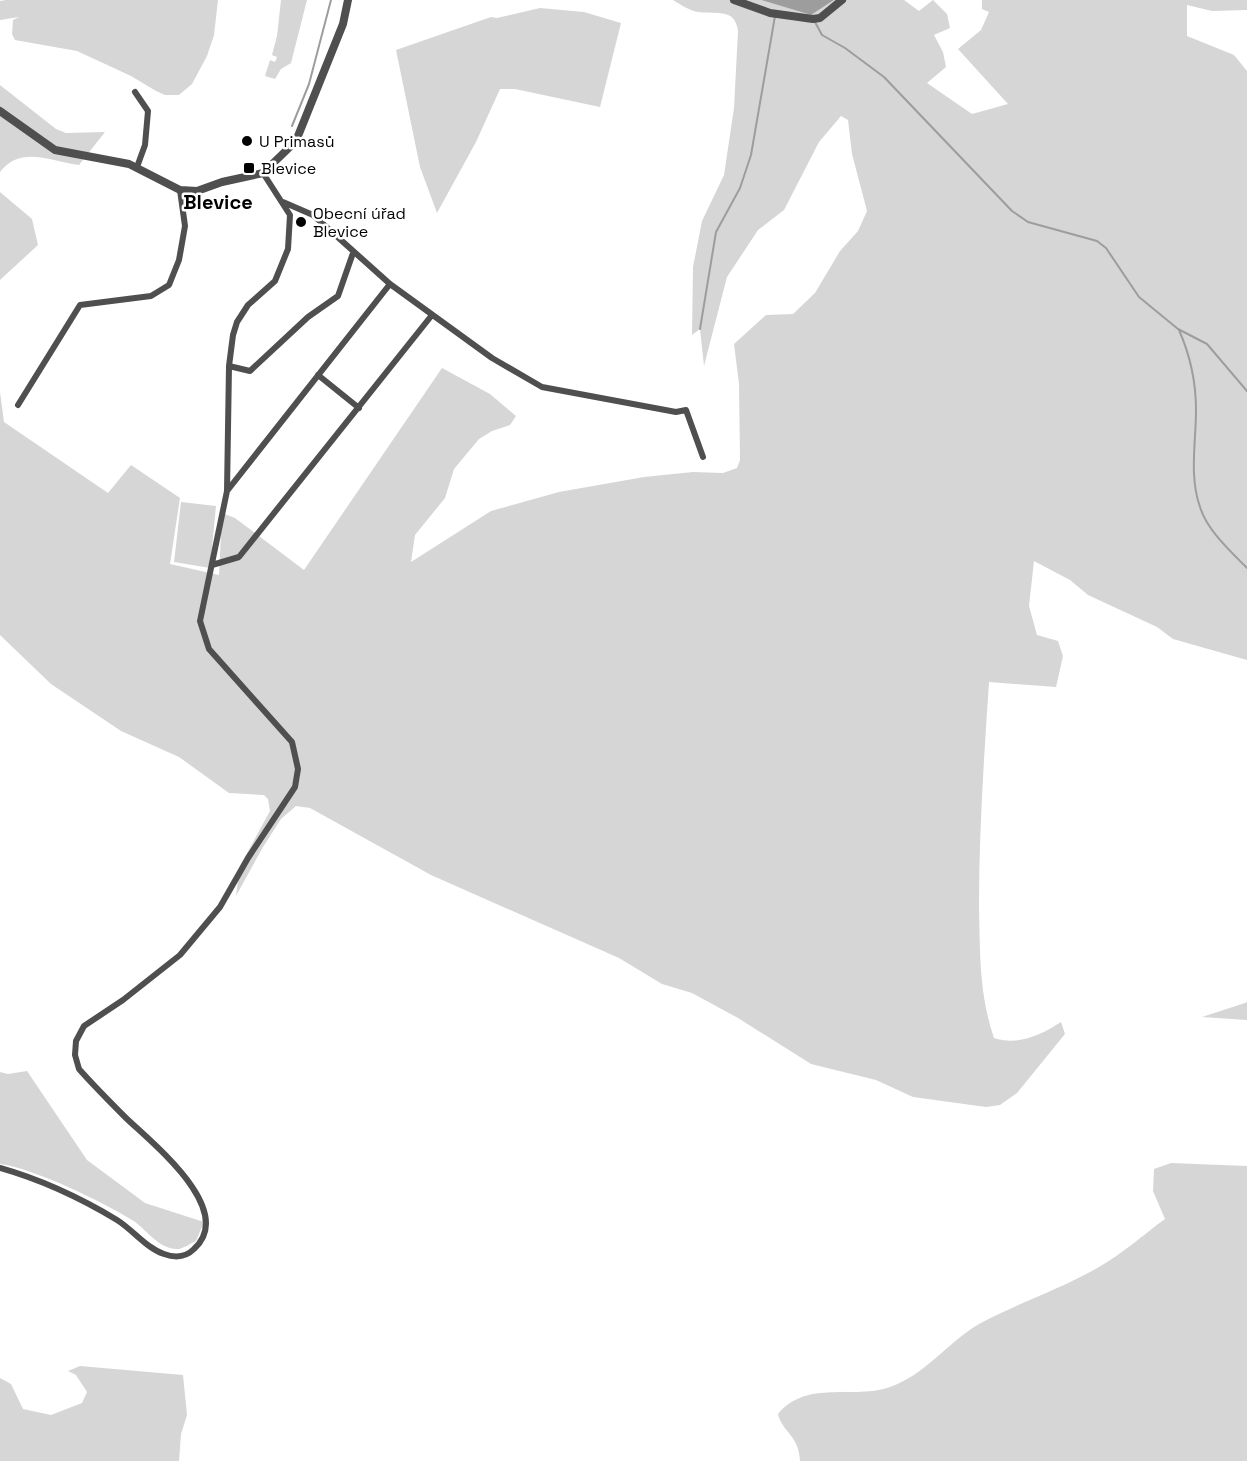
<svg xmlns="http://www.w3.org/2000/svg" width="1247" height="1461" viewBox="0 0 1247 1461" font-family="'Space Grotesk',sans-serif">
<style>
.green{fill:#d6d6d6}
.water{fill:#9d9d9d}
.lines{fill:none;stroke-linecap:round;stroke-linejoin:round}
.stream{stroke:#9d9d9d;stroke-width:2}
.minor{stroke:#4f4f4f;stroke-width:6}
.tertiary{stroke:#4f4f4f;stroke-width:8}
.poi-dot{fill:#000;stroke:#fff;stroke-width:2}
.labels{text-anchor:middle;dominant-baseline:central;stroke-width:5;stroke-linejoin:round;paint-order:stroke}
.poi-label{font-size:16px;fill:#000;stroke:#fff;text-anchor:start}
.quarter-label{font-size:20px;font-weight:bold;fill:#000;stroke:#fff}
</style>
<rect width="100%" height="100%" fill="#fff"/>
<!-- green -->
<path class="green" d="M6,0H218L214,35L207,56L192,84L179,95H165L156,91L131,76L77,51L15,40L12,34L13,20L19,17L0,20V1Z
M281,0H307L291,63L281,69L275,79L265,76L270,60L275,62L277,57L272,55L277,36Z
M673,0H761L811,15L834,0H904L919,11L933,0L947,14L950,28L934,35L943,52L946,67L927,83L972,114L1008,104L958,49L981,30L989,12L982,9V0H1247V10L1212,11L1187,5V36L1234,55L1247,71V660L1173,639L1157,627L1088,595L1070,580L1034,561L1029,606L1037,635L1058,641L1063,656L1056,687L989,682C984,757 979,831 979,906C980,951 979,995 994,1038C1018,1046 1041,1035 1061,1022L1065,1034L1017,1093L1000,1105L986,1107L913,1097L876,1080L811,1064L738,1018L692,993L662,984L619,958L431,875L310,808L296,806L281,819L263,847L236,896L240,866L270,811L268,799L264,795L229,793L179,757L121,731L51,684L0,635V392L4,422L108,493L131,465L180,498L170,564L219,575L222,513L235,518L304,570L442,368L490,394L516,416L510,425L492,431L479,439L454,469L445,498L415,535L411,562L491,511L559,492L644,477L693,472L723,473L737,468L740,460L739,384L734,344L766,315L793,314L815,293L840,251L858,231L867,211L852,154L848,120L841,116L819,142L784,210L758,230L727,277L704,366L700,329L692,335L693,267L702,221L724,175L734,108L738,31C735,7 716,15 699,12C690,11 681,5 673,0Z
M540,8L584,12L621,23L600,107L515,89H500L476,142L437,213L420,167L396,50L491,17L497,18Z
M0,85L56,129L66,133L105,132L79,165C49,161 21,145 0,172Z
M0,192L32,219L38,245L0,280Z
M181,502L216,506L210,568L174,562Z
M1247,1002V1020L1202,1017L1245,1003Z
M27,1071L87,1160L145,1203L204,1222L196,1241C191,1243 184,1248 179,1249C158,1250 147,1229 132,1220C103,1202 33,1168 0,1164V1072L8,1074Z
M1171,1163L1247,1166V1461H800C799,1435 782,1432 778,1414C807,1379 854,1400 890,1387C925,1375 948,1342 979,1324C1018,1303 1061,1289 1099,1267C1122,1254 1143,1235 1165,1219L1153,1191L1154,1169Z
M80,1366L183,1375L187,1415L181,1434L179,1461H0V1378L11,1384L23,1409L51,1415L82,1403L87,1392L76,1375L68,1371Z"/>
<!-- water -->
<path class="water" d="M761,0H834L811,15Z"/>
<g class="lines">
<!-- stream -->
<path class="stream" d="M815,22L822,35L845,48L884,77L1012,211L1028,222L1097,241L1106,248L1139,297L1178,329L1207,344L1247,391
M292,126L309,84L331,0
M700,329L716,232L740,188L751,155L775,16
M1179,330C1190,355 1196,383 1196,410C1196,442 1189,476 1200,507C1207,530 1230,551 1247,568"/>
<!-- minor -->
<path class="minor" d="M135,92L148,111L145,145L137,167
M283,202L313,215L390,284L492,358L542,387L676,412L686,410L703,457
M229,366L250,371L308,317L338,296L353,253
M318,375L359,408
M18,405L80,305L151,296L169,285L179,260L185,226L180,190
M227,491L390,284
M212,565L239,557L432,315
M0,1168C39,1179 82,1199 117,1220C133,1230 146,1248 164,1254C175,1258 186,1257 194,1249C237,1210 152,1143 126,1118C110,1102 94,1086 79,1069L75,1055L76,1041L84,1026L123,1000L180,955L220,907L248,858L295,787L298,769L292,742L209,649L200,621L227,491L229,366L233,335L237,322L248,305L275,281L288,249L290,215L263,173"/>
<!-- tertiary -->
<path class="tertiary" d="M734,0L770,13L813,19L820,18L842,0
M0,111L55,150L129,164L180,190L197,191L222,182L263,173L296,141L343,24L348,0"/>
</g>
<!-- markers -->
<g class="poi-dot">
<circle cx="247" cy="141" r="6"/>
<rect x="243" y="162" width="12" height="12" rx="3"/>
<circle cx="301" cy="222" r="6"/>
</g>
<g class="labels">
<!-- poi labels -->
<g class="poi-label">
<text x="259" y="141">U Primasů</text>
<text x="261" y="168">Blevice</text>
<text x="313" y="213">Obecní úřad<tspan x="313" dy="18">Blevice</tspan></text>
</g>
<!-- quarter labels -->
<g class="quarter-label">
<text x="218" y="202">Blevice</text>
</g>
</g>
</svg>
